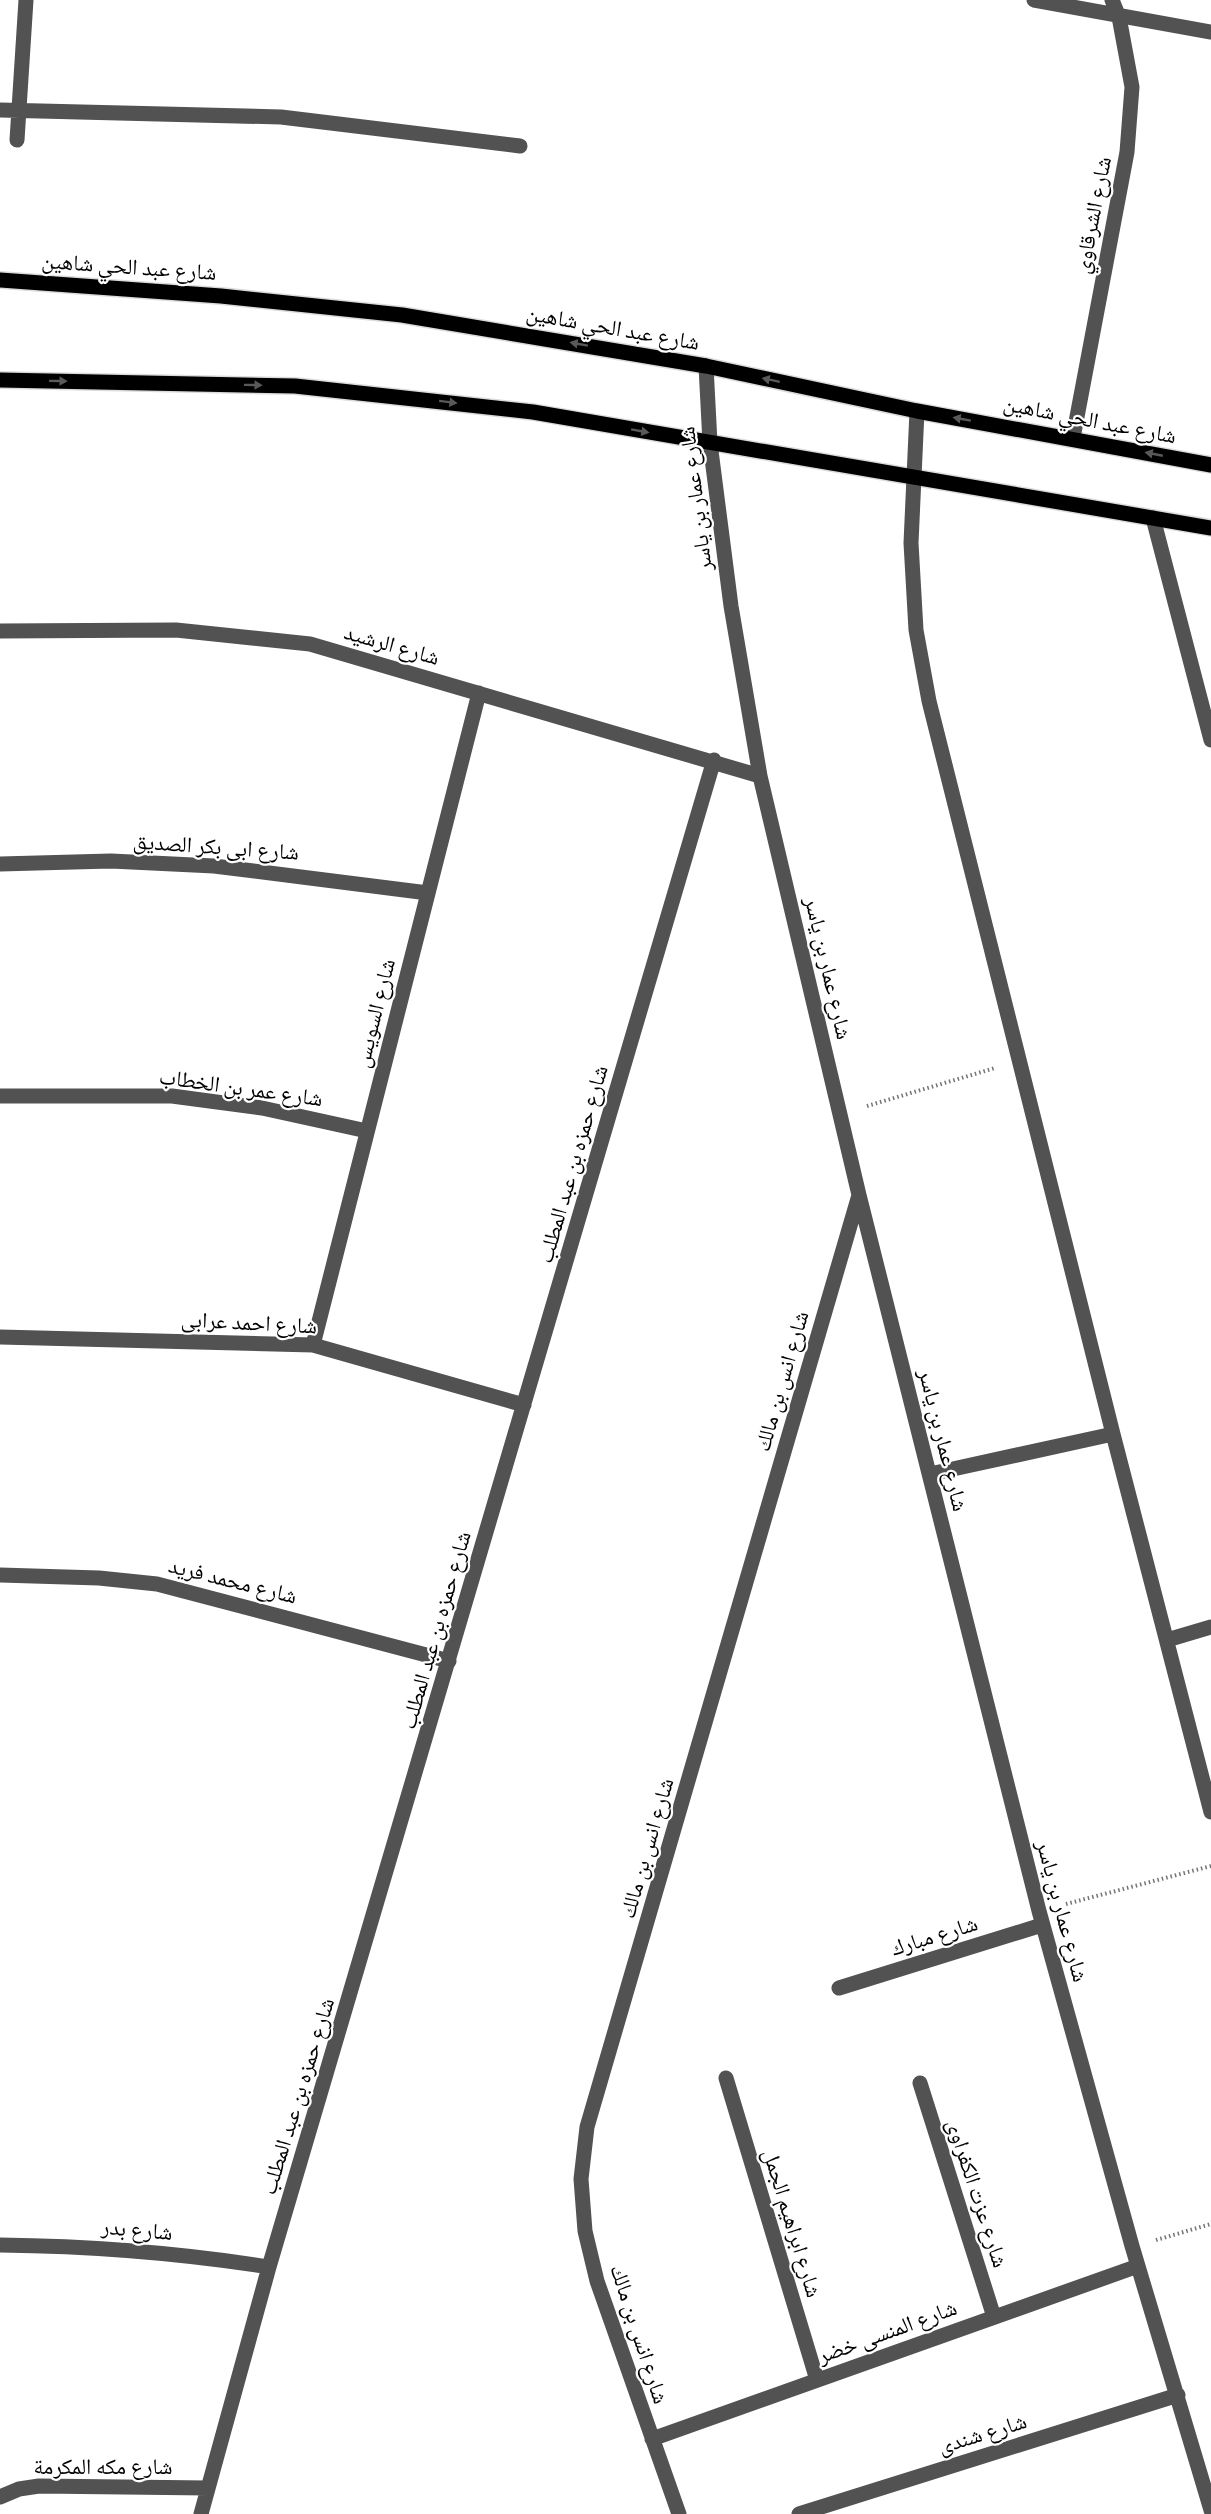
<svg xmlns="http://www.w3.org/2000/svg" width="1211" height="2514" viewBox="0 0 1211 2514" font-family="'PT Sans Narrow','Noto Naskh Arabic',sans-serif">
<style>
.lines{fill:none;stroke-linecap:round;stroke-linejoin:round}
.major-casing{stroke:#dbdbdb;stroke-width:18}
.path{stroke:#747474;stroke-width:4;stroke-dasharray:1.5 3;stroke-linecap:butt}
.minor{stroke:#525252;stroke-width:15}
.major{stroke:#000;stroke-width:15}
.oneway{fill:#595959}
.labels{text-anchor:middle;dominant-baseline:central;stroke-width:4.5;stroke-linejoin:round;paint-order:stroke}
.street-label{font-size:22px;fill:#000;stroke:#fff}
</style>
<rect width="100%" height="100%" fill="#fff"/>
<g class="lines">
<!-- major casing -->
<g class="major-casing">
<path id="major" d="M0,280L221,296L402,315L706,366L917,411L1211,465
M0,380L295,386L533,412L1211,528"/>
</g>
<!-- path -->
<path class="path" d="M867,1106L995,1068
M1066,1904L1211,1866
M1156,2240L1211,2224"/>
<!-- minor -->
<path class="minor" d="M1034,0L1211,32
M0,110L281,117L520,146
M17,140L26,0
M706,366L710,443L731,606L760,776L859,1195L1039,1911L1132,2246L1211,2510
M917,411L911,543L916,630L929,701L1113,1434L1211,1812
M1073,438L1127,152L1132,87L1119,17L1112,0
M1153,518L1211,740
M0,631L176,630L310,644L760,776
M0,864L111,861L214,866L428,893
M0,1096H172L262,1108L367,1131
M0,1337L313,1345L524,1405
M313,1345L479,693
M930,1474L1113,1434
M0,1575L99,1578L157,1584L449,1661
M1167,1640L1211,1627
M839,1988L1042,1925
M726,2078L817,2380
M920,2083L994,2317
M0,2245C90,2246 180,2253 269,2267
M652,2439L1138,2266
M0,2497L19,2489L39,2486L208,2488
M201,2514L269,2267L714,760
M679,2514L597,2281L585,2231L581,2179L587,2127L859,1195
M799,2514L1178,2395"/>
<!-- major -->
<use href="#major" class="major"/>
</g>
<!-- one-way arrows -->
<defs><path id="oneway-solid" d="M-6-.8H1V-3.2L6.5 0L1 3.2V.8H-6Z" transform="scale(1.5)"/></defs>
<g class="oneway">
<use href="#oneway-solid" transform="translate(579 344) rotate(-170)"/>
<use href="#oneway-solid" transform="translate(771 380) rotate(-168)"/>
<use href="#oneway-solid" transform="translate(58 381) rotate(1)"/>
<use href="#oneway-solid" transform="translate(253 385) rotate(1)"/>
<use href="#oneway-solid" transform="translate(448 402) rotate(7)"/>
<use href="#oneway-solid" transform="translate(962 419) rotate(-170)"/>
<use href="#oneway-solid" transform="translate(640 431) rotate(10)"/>
<use href="#oneway-solid" transform="translate(1154 454) rotate(-169)"/>
</g>
<g class="labels">
<!-- street labels -->
<g class="street-label">
<text transform="translate(1092 215) rotate(-79)">شارع الشرقاوي</text>
<text transform="translate(129 266) rotate(4)">شارع عبد الحي شاهين</text>
<text transform="translate(613 327) rotate(10)">شارع عبد الحي شاهين</text>
<text transform="translate(1090 419) rotate(11)">شارع عبد الحي شاهين</text>
<text transform="translate(695 499) rotate(-97)">شارع عمار بن ياسر</text>
<text transform="translate(392 644) rotate(16)">شارع الرشيد</text>
<text transform="translate(216 846) rotate(4)">شارع ابى بكر الصديق</text>
<text transform="translate(829 968) rotate(77)">شارع عمار بن ياسر</text>
<text transform="translate(374 1013) rotate(-76)">شارع السويس</text>
<text transform="translate(241 1087) rotate(8)">شارع عمر بن الخطاب</text>
<text transform="translate(572 1164) rotate(-74)">شارع حمزه بن عبد المطلب</text>
<text transform="translate(249 1322) rotate(3)">شارع احمد عرابى</text>
<text transform="translate(781 1381) rotate(-74)">شارع انس بن مالك</text>
<text transform="translate(944 1440) rotate(76)">شارع عمار بن ياسر</text>
<text transform="translate(233 1580) rotate(14)">شارع محمد فريد</text>
<text transform="translate(435 1630) rotate(-74)">شارع حمزه بن عبد المطلب</text>
<text transform="translate(646 1848) rotate(-74)">شارع انس بن مالك</text>
<text transform="translate(1063 1911) rotate(75)">شارع عمار بن ياسر</text>
<text transform="translate(934 1935) rotate(-17)">شارع مبارك</text>
<text transform="translate(297 2096) rotate(-73)">شارع حمزه بن عبد المطلب</text>
<text transform="translate(978 2193) rotate(72)">شارع عزت الكفراوى</text>
<text transform="translate(793 2223) rotate(73)">شارع ابراهيم الجمل</text>
<text transform="translate(137 2229) rotate(5)">شارع بدر</text>
<text transform="translate(887 2331) rotate(-20)">شارع المنسى خضر</text>
<text transform="translate(640 2334) rotate(72)">شارع انس بن مالك</text>
<text transform="translate(982 2433) rotate(-17)">شارع شندى</text>
<text x="103" y="2466">شارع مكه المكرمة</text>
</g>
</g>
</svg>
